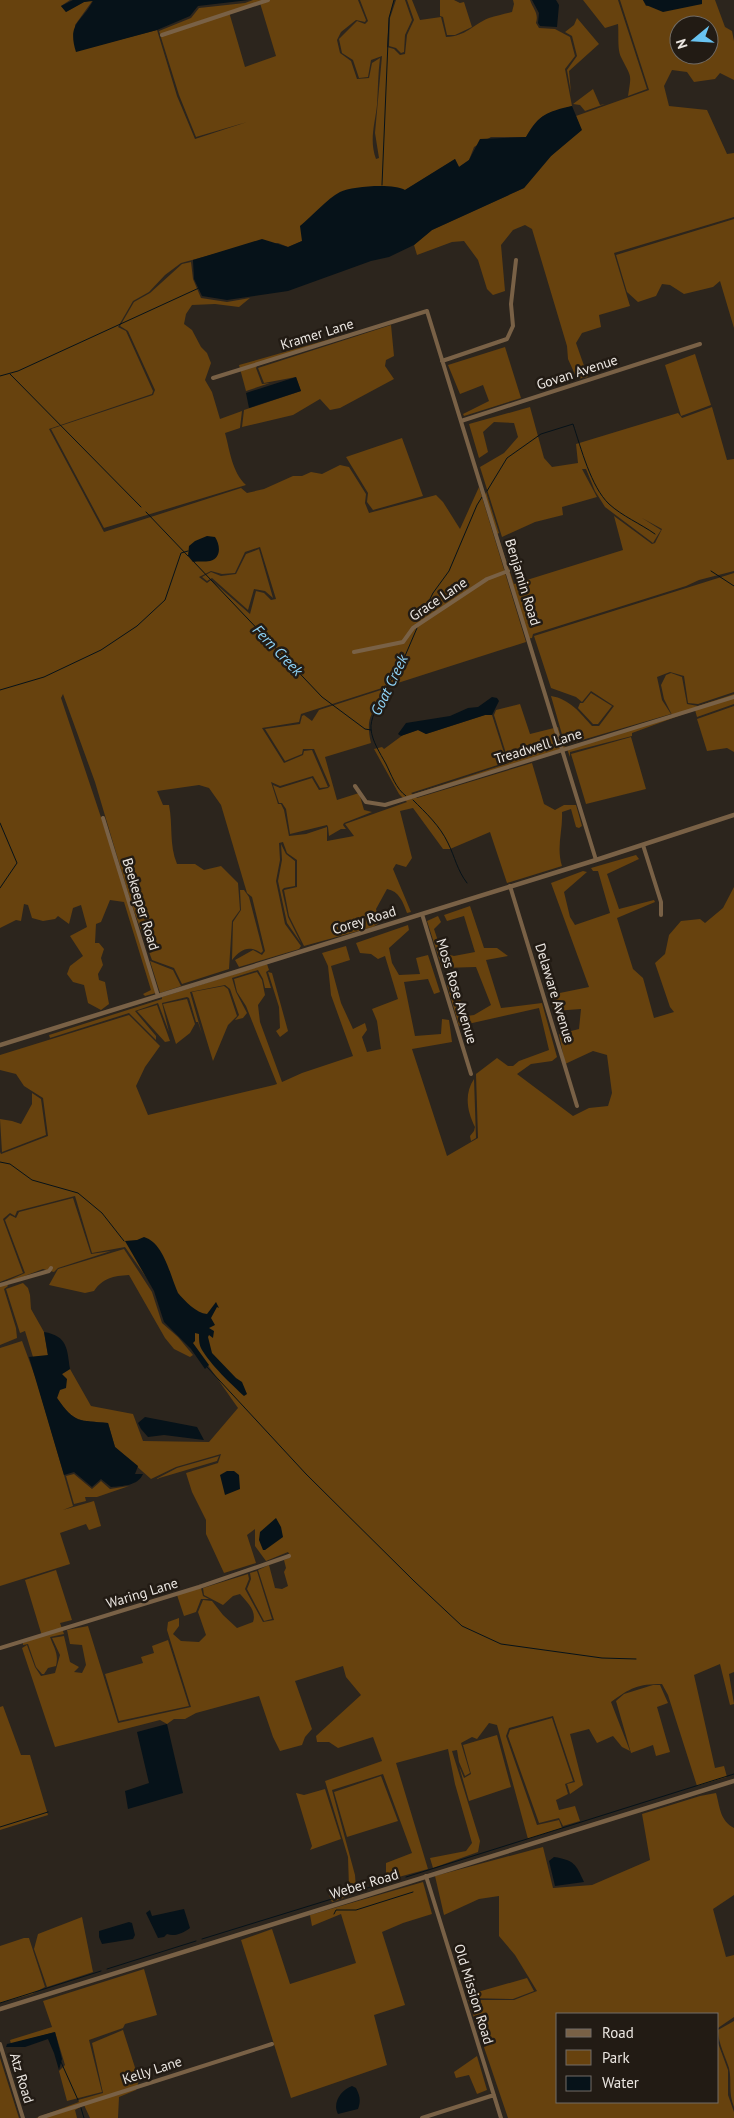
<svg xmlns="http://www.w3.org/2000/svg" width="734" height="2118" viewBox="0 0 734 2118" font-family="'PT Sans',sans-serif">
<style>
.green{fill:#67420e;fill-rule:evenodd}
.water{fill:#061219}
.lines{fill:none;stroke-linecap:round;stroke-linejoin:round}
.stream{stroke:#061219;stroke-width:1}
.minor{stroke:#796146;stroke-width:4}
.tertiary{stroke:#796146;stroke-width:4.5}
.labels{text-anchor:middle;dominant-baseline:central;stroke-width:5;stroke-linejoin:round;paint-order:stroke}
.street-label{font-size:14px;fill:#ebe6e1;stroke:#221b14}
.water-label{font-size:15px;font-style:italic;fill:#8fd4f8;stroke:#221b14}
</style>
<rect width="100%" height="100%" fill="#2c251d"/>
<!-- green -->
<path class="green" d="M0,0H70L61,6L66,12L84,2L93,0L75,25L76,51L157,30L177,96L195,139L247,122L196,137L179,95L159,31L191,18L199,8L245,3L253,0H358L366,20L365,22L356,20L341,32L337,40L340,53L351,61L357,79L369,78L372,63L380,58C378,74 378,89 377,105C375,124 369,140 376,159L379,158L375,133L382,56L371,60L368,77L359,78L353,60L342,53L339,39L357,21L365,24L368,21L360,0H394L389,18L387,47L394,49L400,55L405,54L407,35L414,20L407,0H412L420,20L441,17L446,37C467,36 472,25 489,18C496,16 504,14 512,12L514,4L513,0H530C533,9 539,13 536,23L539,28L555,29L570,37L575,56L565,69L572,106C546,115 541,111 526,137H491L474,147L469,160L459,167L455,159L405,190L350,189L302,241L288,247L278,243L229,250L181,263L165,275L149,292L133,301L118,327L126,331L153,391L152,394L49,429L104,532L241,488L247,493L264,489L293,476H302L311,472L322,474L340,465L349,467L366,494L365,503L369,513L436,495L443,502L460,529L479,487L526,642L301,714L299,722L262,728L284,763L303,755L304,751L312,750L328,787L320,788L313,776L280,786L271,782L278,804H281L284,810L289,836L306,834L327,827V841L354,836L345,824L407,802L399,794L374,749L382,747L384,749L403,735L418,730L426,734L485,715H492L507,762L411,793L417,798L532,763L544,804L555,810L564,805H576L582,826L579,828L576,827L571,809L562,812C563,831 556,847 562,866L507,883L490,832L450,849H443L413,808L400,811L412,858L406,867L396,864L393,869L411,912L407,913C403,902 399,891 387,889L376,909L379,923L373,927L304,946L289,916L284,890L297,887V860L287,853L283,842L279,843L280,860L276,881L285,924L301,946L299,949L239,967L235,960L253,950L262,955L265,951L252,897L247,893L221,805L209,788L199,785L157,791L163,805H169C173,825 169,845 177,864H195L204,870L221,866L238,883L240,910L232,921L229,969L182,984L174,968L152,960L131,903L95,782L63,694L61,698L115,859L156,993L145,996L143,994L151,990L124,902L110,900L101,922L96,924L95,943H99L104,949L101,958L103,965L98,974L99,980L105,982L109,1004L101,1010L88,1003L84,985L73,982L67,974L70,966L83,956L70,936L87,927L81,905L73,908L69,924L58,916L55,919L43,921L32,918L28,905L24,904L21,921L16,920L0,928ZM260,3L276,56L245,67L229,12ZM260,547L276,599L271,600L264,593L256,591L250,614L211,580L207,583L199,577L211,571L222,574L235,573L245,552Z
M396,0H405L412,20L405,35L404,52L401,53L396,48L389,46L390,18Z
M440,0H454L460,3L464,2L472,27L455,35H447L443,17L440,16Z
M583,0H618L647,89L628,96C632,72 631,78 621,57C617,49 619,34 618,24L605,28Z
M620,0H643L646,6L702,4V0H715L725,27L732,31L734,41V80L720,73L715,79L694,82L687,72L672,70L664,86L669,106L707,110L727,154L734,153V217L614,253L630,306L599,315L601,327L582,333L576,343L588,377L577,379L568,359L567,346L532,229L525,225L513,230L501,245L505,291L493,295L487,289L478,260L464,241L452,242L417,255L414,245L432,230L524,188L551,156L581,130L576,116L649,90ZM679,25H709V55H679Z
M577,18L599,44L569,71L571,93L567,70L577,56L572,36L565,32L574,25Z
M593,89L600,105L605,104L585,111L580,105L573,104Z
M734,219V328L720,281L713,287L684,294L670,285L662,284L656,296L638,302L627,292L616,255Z
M191,262L193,279L201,298L227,302L250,298L239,307L215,304L192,305L186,314L184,324L192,330L201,347L207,353L211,363L205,380L212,392L220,419L242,411L240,428L225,433C230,451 232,472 246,485L104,528L51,429L153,395L155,390L128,331L120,326L134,302L150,293L182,264Z
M391,325L394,356L386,360L385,366L394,379L340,408L330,410L320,399L293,415L242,427L244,410L301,391L296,377L264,383L258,368Z
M376,326L257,366L256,368L262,384L270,383L246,391L239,365Z
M505,347L521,398L464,416L463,414L489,401L483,385L460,394L448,365Z
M695,354L711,405L681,416L665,365Z
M530,407L544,458L552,467L578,463L576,444L678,413L682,418L712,407L727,460L734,459V571L699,580L686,586L533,634L532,638L527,639L484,497L486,492L499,533L497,534L514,584L623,550L614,516L652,544L655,543L662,529L642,518L661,530L653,543L605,507L595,491L586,469H582L597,497L562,507L563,515L535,522L502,537L480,467L504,453L518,437L514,423L494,422L483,432L488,452L479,458L469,424Z
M402,438L423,496L373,510L367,502L368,493L346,457Z
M259,549L273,598L265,591L254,589L248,610L212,578L207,581L202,577L211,572L221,576L236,574L246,554Z
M734,573V692L698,704L688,703L684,676L670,672L657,677L662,700L671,714L565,745L551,696C570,699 580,713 592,726H599L614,706L591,691L582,702L576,697L551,688L534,636Z
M671,673L682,677L687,704L698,706L734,694V704L697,717L695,710L632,733V736L570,752V757L567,749L417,796L414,794L509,763L494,715L496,710L520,704L530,734L558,727L563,746L567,747L672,715L664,699L661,685L666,675Z
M384,689C376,713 364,713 371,743L325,757L337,800L359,793L364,810L372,812L344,823L343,825L346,829H341L329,836L328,827L327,825L290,834L286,809L282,803H279L273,785L280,788L312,778L319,790L328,788L330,786L314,749H303L302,754L285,761L265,729L300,724L302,716L304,715L312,721L319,710Z
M591,693L612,706L598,724H593L578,708L580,703H583Z
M734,706V752L727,748L707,751L697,719Z
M631,737L646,789L586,804L571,754Z
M281,844L286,854L295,861V886L284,888L282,890L288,917L301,943L287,923L278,881L282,860Z
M636,855L639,859L607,874L619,909L654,900L655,902L617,918L633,969L643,978L654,1018L674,1012L670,1007L655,963L665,954L669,935L681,921L700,919L705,923L723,908L734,887V1672L729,1674L734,1704L730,1705L720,1664L694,1675L715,1768L724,1766L727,1777L697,1786L668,1695L662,1684C638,1684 630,1688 611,1702L630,1751L622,1747L613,1736L597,1743L589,1729L570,1734L583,1785L570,1794L567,1784L575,1782L553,1716L509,1728L506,1736L537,1825L559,1820L562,1828L528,1839L497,1725L489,1723L477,1739L472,1737L461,1743L470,1773L465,1776L459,1762L457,1750L452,1751L480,1841L478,1852L433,1868L430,1858L466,1851L472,1843L455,1784L448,1749L396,1763L428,1869L373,1884L370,1877L386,1875V1863L412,1853L383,1774L332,1790L355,1875L356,1888L352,1895L332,1902L329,1895L349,1887L348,1857L325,1781L382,1761L373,1737L338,1748L329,1742H317L316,1736L361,1695L346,1677L343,1666L295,1681L312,1729L305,1737L302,1745L280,1751L273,1737L259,1696L196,1713L185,1719H174L167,1724L160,1720L55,1747L22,1648L27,1645L35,1667L41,1676L55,1673L60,1655L52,1638L64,1636L70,1662L79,1667L74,1672L82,1673L86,1665L82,1645L70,1644L67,1630L88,1626L118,1723L191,1707L167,1630L168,1622L179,1618V1626L173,1634L181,1641L199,1642L206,1635L198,1612L203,1600L212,1601L223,1615L237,1628L253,1622C257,1611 247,1602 240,1594L233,1596L223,1605L204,1595L203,1588L248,1574L249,1579L245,1589L263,1622L274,1620L258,1570L269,1565L275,1588L282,1589L288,1586L284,1572L286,1568L284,1560L291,1557L288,1552L266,1561L255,1546V1529L247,1535L256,1563L224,1573L206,1534V1520L192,1492L186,1473L218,1463L221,1454L176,1467L151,1479L115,1447L108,1423C79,1420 75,1424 57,1398L62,1374L70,1369L91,1406L133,1414L143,1441L209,1442L238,1408L125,1247L92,1253L75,1196L17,1211L15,1216L10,1213L3,1219L23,1273L0,1282V1152L1,1154L48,1136L43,1098L24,1086L16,1074L0,1070V1055L129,1015L160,1046L145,1067L136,1086L148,1115L274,1085L277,1084L246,1006L237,992L234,979L257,972L262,980L265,995L258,1005L260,1022L282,1082L302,1073L353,1056L331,995L328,966L322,953L346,946L350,960L331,966L341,1003L353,1029L365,1023L367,1030L362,1037L367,1052L381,1049L377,1021L372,1009L398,999L385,956L378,959L371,954L360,953L356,943L408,925L409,930L389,948L392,963L399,975L420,974L416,958L428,955L440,992L434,994L428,979L404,982L415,1036L441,1034L442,1019L449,1020L452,1042L412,1049L447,1156L478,1138L476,1074L497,1058L508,1066H513L519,1061L549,1050L539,1008L459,1026L447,985L453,983L467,1016L474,1015L491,1005L476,967L442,968L427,921L438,916L441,922L434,929L442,953L454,956L475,952L464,916L447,921L444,915L470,906L484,948H497L508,956L486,960L501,1008L542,1003L557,1057L552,1061L531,1064L517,1074L573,1116L589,1108L608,1106L612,1093L607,1055L593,1051L565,1064L559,1034L579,1029L581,1009L554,1011L550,995L589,987L551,883L583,871L587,872L564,892L570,917L575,925L610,913L598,871H593L591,868Z
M240,890H244L249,897L263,951L261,953C249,945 241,949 232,960L233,922L241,910Z
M150,961L173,970L181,986L197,981L160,993Z
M267,964L269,970L266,972L271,988H265L263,979L258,970L232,978L236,992L247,1013L243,1018L235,1020L239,1015L230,989L225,985L190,992L202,1034L198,1022H196L189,998L187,997L162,1003L169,1032L158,1003L135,1011L156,1036V1040L129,1013L50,1038L49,1035L162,999V997Z
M268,972L272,973L288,1031L280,1037L276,1031L280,1028L279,1007Z
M224,986L228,989L237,1016L228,1025L213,1061L192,992Z
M187,999L195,1024L190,1033L176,1044L163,1004Z
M157,1005L170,1041L165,1042L137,1011Z
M474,1079L476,1138L471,1141L470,1136L474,1131L475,1127C467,1111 464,1094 474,1079Z
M32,1093L41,1099L46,1135L2,1152L0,1119L12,1121L21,1124L32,1104Z
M73,1198L91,1254L111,1251L58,1268L54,1272L43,1269L6,1283L8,1286L4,1289L16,1328L17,1338L0,1345V1284L25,1273L5,1220L10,1215L16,1218L19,1212Z
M124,1249L152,1292L162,1323L178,1337L193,1355L190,1357L174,1349L165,1338L129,1275C113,1276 103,1278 94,1291L85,1293L49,1285L58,1269Z
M23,1283L28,1288L30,1295L31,1309L44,1332L48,1356L33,1357L25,1331L20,1333L6,1289Z
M22,1341L36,1379L73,1506L63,1510L94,1501L101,1526L89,1530L86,1524L60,1533L70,1564L0,1586V1348Z
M219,1456L217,1461L156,1479L177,1468Z
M74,1474L92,1489L101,1481L110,1489L129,1486L97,1497H85L86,1501L74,1504L66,1476Z
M56,1570L72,1620L60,1623L64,1634L50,1637C54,1648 59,1654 56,1666L48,1668L44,1674H42L36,1667L28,1644L23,1645V1643L42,1636L25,1580Z
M257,1571L272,1619L264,1621L247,1589L251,1579L250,1573Z
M201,1588L203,1596L209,1599H201L196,1612L184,1616L177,1595Z
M168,1640L189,1706L119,1721L105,1674L143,1663L141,1657L154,1653L152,1646Z
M653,1685H660L668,1703L657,1707L670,1752L656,1756L653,1745L631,1753L616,1701L624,1694Z
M3,1706L21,1755H30L48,1815L0,1830V1707Z
M552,1718L573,1781L565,1784L568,1794L556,1800L559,1810L575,1806L580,1821L563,1826L559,1818L539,1823L508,1736L510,1730Z
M497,1735L511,1787L469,1801L459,1766L464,1778L471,1774L463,1745Z
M381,1776L398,1821L347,1837L334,1792Z
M325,1789L341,1839L310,1850L312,1846L296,1793L304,1795Z
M716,1793C720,1807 720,1821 734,1828V1895L713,1909L726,1957L734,1955V2017L718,2028V2014H558V2102H718V2043L728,2070V2095L734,2112V2118H508L468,2000H514L537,1991L515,1955L499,1936V1896L479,1899L444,1915L435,1876L543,1847L553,1888L592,1885L650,1860L642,1814L700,1796Z
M423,1882L432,1914L403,1923L382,1932L405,2005L374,2015L387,2065L291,2098L241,1940L272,1929L290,1984L356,1963L341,1914L312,1926L310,1915Z
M82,1917L93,1972L47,1987L34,1949L38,1934Z
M24,1938H29L45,1987L32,1994L0,2003V1946Z
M144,1969L157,2015L125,2024L123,2028L89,2040L102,2092L67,2101L59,2071L65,2065L55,2032L11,2044L10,2040L52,2027L43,2001Z
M527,1978L534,1991L513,1999L468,1998L467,1995Z
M734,2021V2107C728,2092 732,2081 729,2068C725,2055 718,2043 718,2030Z
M123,2030L139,2080L136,2090L119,2097L118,2118H90L84,2105L75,2110L77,2118H36L79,2102L78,2100L103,2093L92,2043Z
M477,2056L487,2090L477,2094L469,2075L456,2078L454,2072Z
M0,2058L19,2118H0Z"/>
<!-- water -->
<path class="water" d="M73,0H249L198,6L190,16L157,30L76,52C67,23 81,23 93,1L84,2L66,12L61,6Z
M532,0H556L559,5L557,27L540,26L538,23L539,13Z
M643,0H702V4L663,12L646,5Z
M572,106L582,130L551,156L524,188L432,230L414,245L389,257L371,261L288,291L227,300L202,296L194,279L193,260L262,239L288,247L302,241L300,226C312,216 327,199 340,192C352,186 394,183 405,190L455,159L459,167L469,160L480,139L526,137C540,114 546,112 572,106Z
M296,377L301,391L249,408L246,393Z
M207,536L215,537C220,544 222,558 210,561C205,562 198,561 193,562L188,556L189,546L195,541Z
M492,697L497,698L499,701L492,715H485L426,734L418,730L401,736L398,734L406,723L450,716L468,708L478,707Z
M144,1237C164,1243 170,1275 178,1293C185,1301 196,1313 207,1314L216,1302L219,1308L217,1307L211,1318L215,1325L209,1328L214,1331L213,1338L209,1335L208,1337L212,1353L236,1378L242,1382L247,1394L244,1396C231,1384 211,1365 202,1350C199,1345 199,1340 199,1334L195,1333V1341L193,1343L209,1365L205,1369L191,1349L164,1322L154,1291L125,1241L137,1240Z
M44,1332C68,1336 67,1349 70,1369L62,1374L67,1379L66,1388L60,1390L57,1398C75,1424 79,1420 108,1423L115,1447L138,1466L135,1474H143C138,1486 122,1486 111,1487L101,1479L92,1487L74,1472L64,1475L29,1357L48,1355Z
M145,1417L197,1427L204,1440L164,1435L148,1437L141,1429L138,1423Z
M227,1471H234L239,1475L240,1489L225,1495L220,1475Z
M276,1518L281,1527L283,1537L265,1550H263L259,1540L260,1532Z
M167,1724L183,1793L128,1809L125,1791L149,1783L137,1732Z
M554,1857C574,1860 576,1864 584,1882L555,1886L549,1861Z
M184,1909L190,1928C183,1933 175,1937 167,1934L164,1937L158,1938L146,1913L150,1910L152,1916Z
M129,1922L132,1923L135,1935L133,1939L102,1944L99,1937V1931Z
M55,2032L62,2059L59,2070L54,2053L48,2039L25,2047H6L7,2044Z
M352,2086L356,2088C360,2096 361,2101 358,2109L338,2114C332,2103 341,2090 352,2086Z"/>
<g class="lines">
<!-- stream -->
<path class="stream" d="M382,185L389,18L394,0
M10,374L141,507
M0,376L18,371L199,288
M487,491L507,458L541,434L573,424C581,448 591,487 609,504C622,516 641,524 655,534
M146,512L188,556
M193,561L322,697L365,729L371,730
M711,571L734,586
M420,619L433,593L449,571L477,505L482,497
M0,690L44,677L101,650L137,626L165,600L181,553L188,551
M406,796C396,789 391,774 386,764C380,753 372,741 371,729C369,712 397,672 405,656C409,647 413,637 417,628
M413,800C426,813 440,826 448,843C455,857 457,870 467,883
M0,823L17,863L0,888
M0,1162L10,1164L32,1180L78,1193L102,1213L124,1241
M207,1367L306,1474L414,1581L462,1626L501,1644L602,1658L636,1659
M0,1827L48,1812
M406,1877L734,1774
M334,1914L336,1910H356L413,1892
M202,1939L400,1878
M107,1969L196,1941
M0,2003L101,1971
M61,2062L78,2100
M81,2108L84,2118"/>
<!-- minor -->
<path class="minor" d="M162,35L268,0
M442,361L507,339L513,326L511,304L516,260
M213,378L427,311L596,860
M461,421L700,344
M354,652L403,642L413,628L487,579L508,571
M355,786L366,802L385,805L734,697
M103,818L158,996
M643,845L661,902V915
M510,886L577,1106
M422,914L471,1074
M0,1285L49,1271L51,1268
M0,1648L199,1587L289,1556
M426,1876L501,2118
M0,2044L23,2118
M40,2118L272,2044
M422,2118L494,2095"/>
<!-- tertiary -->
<path class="tertiary" d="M0,1045L596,860L734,815
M0,2009L734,1781"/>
</g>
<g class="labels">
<!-- street labels -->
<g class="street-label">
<text transform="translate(317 334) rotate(-17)">Kramer Lane</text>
<text transform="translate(577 372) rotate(-18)">Govan Avenue</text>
<text transform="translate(523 582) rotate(73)">Benjamin Road</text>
<text transform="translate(438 599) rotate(-34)">Grace Lane</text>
<text transform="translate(538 746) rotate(-17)">Treadwell Lane</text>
<text transform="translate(141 904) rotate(73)">Beekeeper Road</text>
<text transform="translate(364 920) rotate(-17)">Corey Road</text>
<text transform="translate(457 991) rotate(73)">Moss Rose Avenue</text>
<text transform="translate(555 993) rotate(73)">Delaware Avenue</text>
<text transform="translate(142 1593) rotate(-17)">Waring Lane</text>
<text transform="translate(364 1884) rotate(-17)">Weber Road</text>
<text transform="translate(474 1994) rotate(73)">Old Mission Road</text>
<text transform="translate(152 2070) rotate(-18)">Kelly Lane</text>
<text transform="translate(22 2078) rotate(73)">Atz Road</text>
</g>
<!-- water labels -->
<g class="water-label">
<text transform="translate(278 650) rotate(46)">Fern Creek</text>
<text transform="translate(389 685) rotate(-64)">Goat Creek</text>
</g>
</g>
<!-- legend -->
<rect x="556" y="2013" width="162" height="90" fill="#221b14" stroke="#726c66"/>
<rect x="566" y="2029" width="25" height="8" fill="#796146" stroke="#726c66"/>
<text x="602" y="2038" font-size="15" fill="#ebe6e1">Road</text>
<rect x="566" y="2050" width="25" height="15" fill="#67420e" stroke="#726c66"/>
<text x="602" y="2063" font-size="15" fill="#ebe6e1">Park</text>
<rect x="566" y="2076" width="25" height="15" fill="#061219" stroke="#726c66"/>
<text x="602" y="2088" font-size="15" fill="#ebe6e1">Water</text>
<!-- north arrow -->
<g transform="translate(694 40) rotate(252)"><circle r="24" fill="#221b14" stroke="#726c66"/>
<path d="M0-4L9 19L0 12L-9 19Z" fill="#69c3f1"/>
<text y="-8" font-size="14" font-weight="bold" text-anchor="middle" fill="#ebe6e1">N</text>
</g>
</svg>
